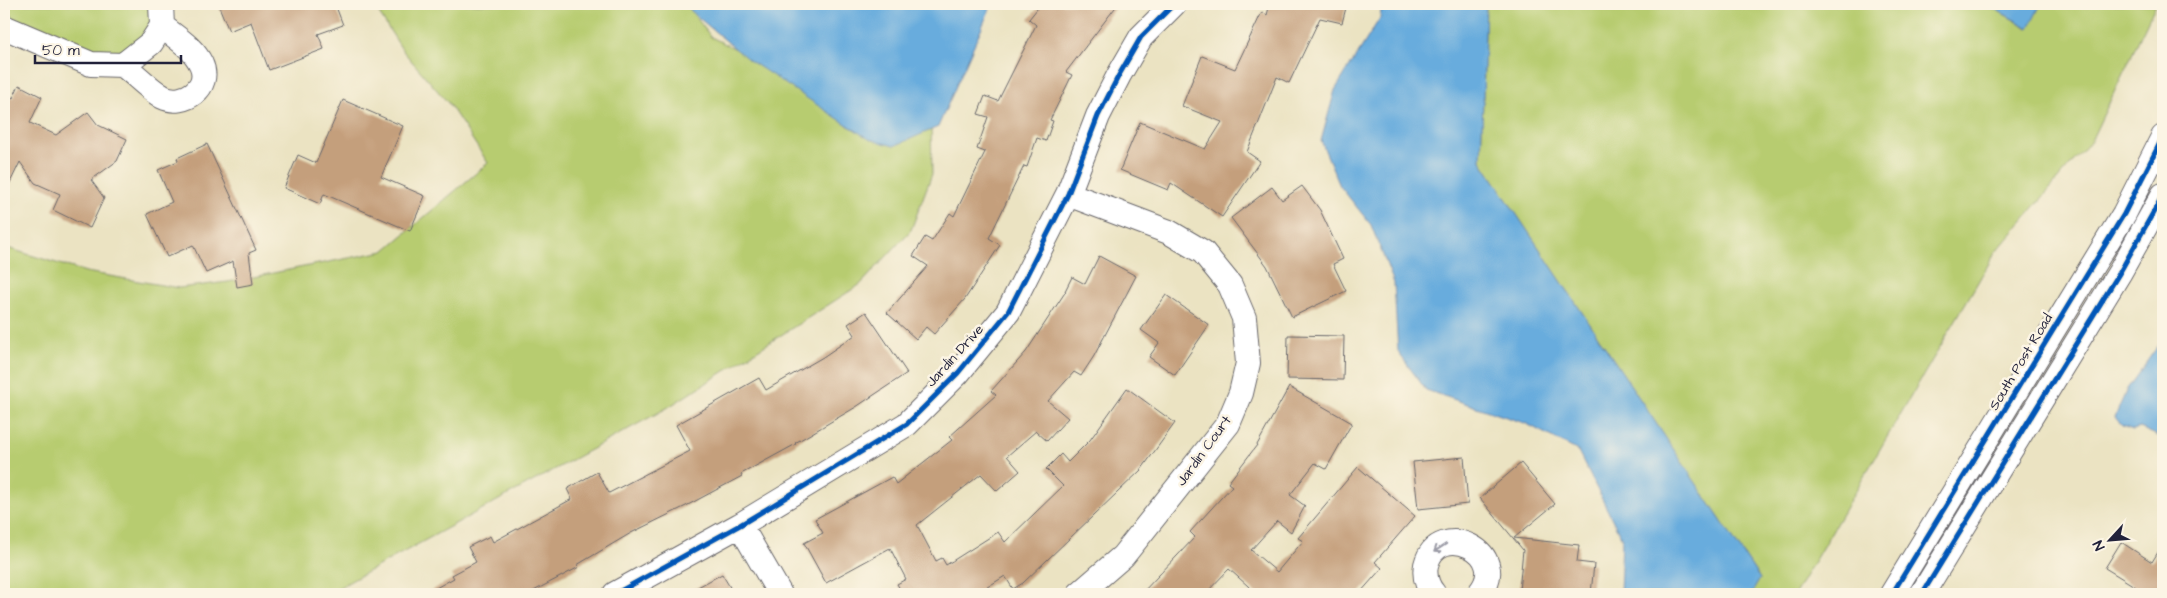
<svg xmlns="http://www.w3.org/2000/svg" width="2167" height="598" viewBox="0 0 2167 598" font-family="'Architects Daughter',sans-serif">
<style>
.green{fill:#b7cc70;stroke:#6c7756}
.water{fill:#68acdd;stroke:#45678c}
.building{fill:#c49f7b}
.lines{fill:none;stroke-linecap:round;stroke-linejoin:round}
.minor-casing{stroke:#68666a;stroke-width:26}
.minor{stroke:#fff;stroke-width:24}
.cycleway-casing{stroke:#fcf5e5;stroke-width:8}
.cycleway{stroke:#0057b8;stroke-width:5}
.oneway{stroke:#9c9ca7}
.labels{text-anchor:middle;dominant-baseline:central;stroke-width:5;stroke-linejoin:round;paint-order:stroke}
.street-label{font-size:14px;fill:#22223b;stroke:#fcf5e5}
</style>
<rect width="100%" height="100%" fill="#fcf5e5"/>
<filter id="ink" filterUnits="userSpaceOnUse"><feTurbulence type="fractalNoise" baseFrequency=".02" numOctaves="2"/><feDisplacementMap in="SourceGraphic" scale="10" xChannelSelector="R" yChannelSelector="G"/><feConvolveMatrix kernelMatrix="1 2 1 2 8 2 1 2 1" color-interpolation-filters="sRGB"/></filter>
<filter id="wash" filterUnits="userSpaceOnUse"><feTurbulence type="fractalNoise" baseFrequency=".0096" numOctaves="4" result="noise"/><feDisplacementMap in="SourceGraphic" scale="20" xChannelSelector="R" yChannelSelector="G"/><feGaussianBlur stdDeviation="1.12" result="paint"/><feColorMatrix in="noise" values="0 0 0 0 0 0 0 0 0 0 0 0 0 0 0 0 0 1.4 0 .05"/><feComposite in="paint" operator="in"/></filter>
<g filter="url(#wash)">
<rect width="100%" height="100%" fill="#ebe3c2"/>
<!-- green -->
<path class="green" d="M4,4H161L162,7L123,65L4,27Z
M373,4H686L711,37L785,73L834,108L848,126L869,135L931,117L932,174L911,230L861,284L667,408L327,594H4V247L86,272L179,288L228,282L384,251L488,163L449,104L403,51Z
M1486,4H1986L2028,28L2041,4H2156L2091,141L1995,253L1795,594H1751L1760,579L1481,161Z"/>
<!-- water -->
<path class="water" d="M686,4H992L938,127L894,146L869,139L749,60L693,13Z
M1382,4H1486L1481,161L1760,579L1751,594H1620L1622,539L1578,451L1527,424L1426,390L1398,352L1394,283L1371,225L1340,186L1321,141L1335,90L1380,18Z
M1986,4H2041L2029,28Z
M2163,339V438L2140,428L2133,430L2122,426L2115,417L2127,389Z"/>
<g id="blocks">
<!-- building -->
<path class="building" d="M218,4H335L343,25L318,34L324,49L269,70L251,22L229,31Z
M1041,4H1118L1066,72L1072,75L1050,120L1053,121L1046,141L1037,138L1027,167L1024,166L989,238L1000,245L965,299L934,334L926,327L916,339L887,313L928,266L913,256L925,237L932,241L950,213L954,216L985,152L977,149L988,117L978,114L985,96L998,101L1036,25L1029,19Z
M1270,4H1347L1342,23L1320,18L1289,83L1277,77L1247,152L1260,161L1222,217L1171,183L1168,190L1120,170L1140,122L1205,149L1222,122L1182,106L1202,56L1235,69L1262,12L1267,15Z
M19,85L42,97L30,123L56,135L88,112L98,125L127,139L117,161L91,180L104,198L90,228L53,210L60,194L35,183L20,162L4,195V93L13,98Z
M343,100L403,126L381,177L425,196L410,231L324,194L320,204L284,188L298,155L316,163Z
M207,144L256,250L249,253L253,284L237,287L233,261L206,273L193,245L167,257L147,214L172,202L158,170L178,161L177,158Z
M1302,186L1320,210L1343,259L1333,264L1346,291L1292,317L1267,266L1231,218L1272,187L1282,200Z
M1099,256L1136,276L1094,356L1081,376L1074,372L1048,401L1068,418L1047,441L1036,431L1007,456L1020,471L997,491L981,474L917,525L936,561L942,558L946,565L998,532L1005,542L1063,486L1046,469L1061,454L1068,462L1090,440L1127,388L1175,423L1141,470L1023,583L1013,589L1005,576L976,594H903L897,584L906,579L890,548L826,583L804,543L823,533L815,519L892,477L896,484L952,440L949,437L996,395L991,391L1026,352L1066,291H1065L1072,277L1085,284Z
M1166,295L1209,325L1175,375L1149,357L1159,343L1141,330Z
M866,312L907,373L856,407L795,443L796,444L741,474L742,476L686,506L631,533L577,565L579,567L528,594H425L454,578L452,575L476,562L468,547L490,536L493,542L572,499L567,489L597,472L609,493L690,451L676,425L759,378L766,390L823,357L855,335L848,324Z
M1288,335L1344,336L1343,380L1287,379Z
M1289,387L1352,423L1326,469L1315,463L1290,495L1305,506L1291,532L1277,521L1251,550L1277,572L1303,541L1298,538L1358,467L1415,516L1375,562L1382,568L1359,594H1257L1229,569L1205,594H1141L1195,537L1190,532L1232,486L1228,483L1257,445Z
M1464,457L1468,504L1418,509L1413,462Z
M1521,463L1555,504L1514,538L1579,545L1577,562L1594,564L1591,594H1545L1519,591L1523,550L1480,498Z
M2121,542L2152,562L2163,544V594H2132L2136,587L2105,568Z
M722,574L734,594H685Z"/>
</g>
</g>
<g filter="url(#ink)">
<use href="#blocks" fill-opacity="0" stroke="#68666a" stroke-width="1"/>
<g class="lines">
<!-- minor casing -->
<g class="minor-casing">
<path id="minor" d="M4,27L91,64L123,65L151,43L162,26L161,4
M123,65C135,74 150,90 163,97C184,107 212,87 201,64C193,47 175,37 162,26
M1068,194L1169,232L1203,252L1230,285L1244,318L1248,363L1241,393L1228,424L1123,556L1079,594
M740,525L780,594
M615,594L740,525L907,424L958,373L1008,312L1068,194L1098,116L1119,75L1141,37L1174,4
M1434,594C1427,586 1424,576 1426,565C1438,517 1514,553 1479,594
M1892,594L2124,214L2163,137
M1922,594L2120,272L2163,195"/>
</g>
<!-- minor -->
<use href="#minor" class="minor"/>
<!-- cycleway casing -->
<g class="cycleway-casing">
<path id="cycleway" d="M615,594L740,525L907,424L958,373L1008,312L1068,194L1098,116L1119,75L1141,37L1174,4
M1892,594L2124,214L2163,137
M1922,594L2120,272L2163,195"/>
</g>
<!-- cycleway -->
<use href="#cycleway" class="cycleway"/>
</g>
<!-- one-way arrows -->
<defs><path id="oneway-shaft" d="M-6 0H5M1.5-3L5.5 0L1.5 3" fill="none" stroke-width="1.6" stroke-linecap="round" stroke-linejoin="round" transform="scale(1.25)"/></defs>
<use class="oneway" href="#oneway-shaft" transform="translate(1440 548) rotate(147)"/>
</g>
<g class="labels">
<!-- street labels -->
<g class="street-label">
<text transform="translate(955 356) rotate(-48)">Jardin Drive</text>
<text transform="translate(2021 362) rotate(-59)">South Post Road</text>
<text transform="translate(1204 451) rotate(-54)">Jardin Court</text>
</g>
</g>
<!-- margin -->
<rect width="2167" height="598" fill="none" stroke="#fcf5e5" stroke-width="20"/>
<!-- north arrow -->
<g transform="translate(2110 540) rotate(244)" stroke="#fcf5e5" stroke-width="4" paint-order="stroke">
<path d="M0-4L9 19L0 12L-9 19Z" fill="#22223b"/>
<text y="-8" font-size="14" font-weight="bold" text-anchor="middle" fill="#22223b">N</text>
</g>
<!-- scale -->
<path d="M35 55v8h146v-8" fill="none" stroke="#22223b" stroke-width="2.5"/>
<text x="42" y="55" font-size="15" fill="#22223b" stroke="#fcf5e5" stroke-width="4" paint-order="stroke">50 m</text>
</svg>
